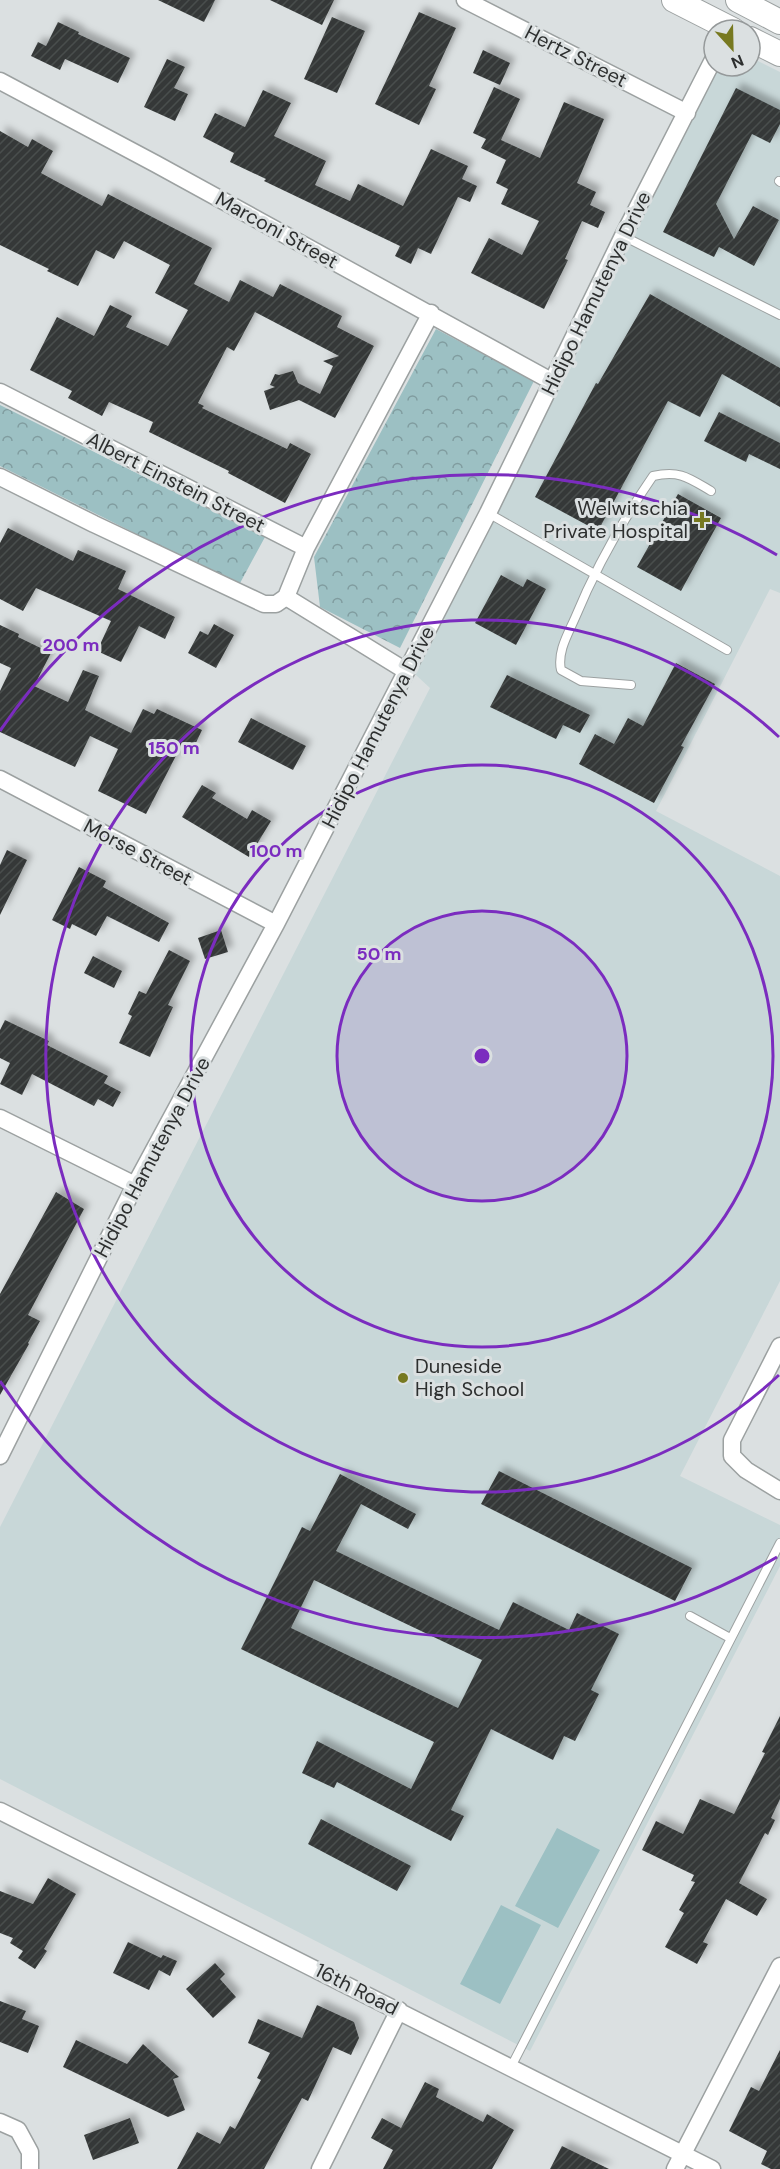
<svg xmlns="http://www.w3.org/2000/svg" width="780" height="2169" viewBox="0 0 780 2169" font-family="'DM Sans',sans-serif">
<style>
.built{fill:#c8d7d8}
.grass{fill:#9cc0c3}
.park{fill:url(#park-crowns)}
.building{fill:url(#building-hatch);fill-rule:evenodd;filter:url(#shadow)}
.lines{fill:none;stroke-linecap:round;stroke-linejoin:round}
.lane-casing{stroke:#9ca1a1;stroke-width:10}
.street-casing{stroke:#9ca1a1;stroke-width:19}
.secondary-casing{stroke:#9ca1a1;stroke-width:26}
.lane{stroke:#fff;stroke-width:8}
.street{stroke:#fff;stroke-width:16}
.secondary{stroke:#fff;stroke-width:24}
.ring{fill:none;stroke:#7b2cbf;stroke-width:3}
.poi-dot{fill:#777920;stroke:#dbe0e1;stroke-width:2}
.labels{text-anchor:middle;dominant-baseline:central;stroke-width:6;stroke-linejoin:round;paint-order:stroke}
.street-label{font-size:20px;fill:#2d2f2f;stroke:#dbe0e1}
.poi-label{font-size:20px;fill:#2d2f2f;stroke:#dbe0e1;text-anchor:end}
.centre{fill:#7b2cbf;stroke:#dbe0e1;stroke-width:3}
.ring-label{font-size:18px;text-anchor:middle;font-weight:bold;fill:#7b2cbf;stroke:#dbe0e1;stroke-width:6;stroke-linejoin:round;paint-order:stroke}
</style>
<defs>
<pattern id="park-crowns" width="20" height="18" patternUnits="userSpaceOnUse" patternTransform="scale(1.5)"><rect width="20" height="18" fill="#9cc0c3"/><path d="M2 6a3 3 0 1 1 6 0M12 15a3 3 0 1 1 6 0" fill="none" stroke="#809c9f"/></pattern>
<pattern id="building-hatch" width="6" height="6" patternUnits="userSpaceOnUse" patternTransform="scale(1.5)"><rect width="6" height="6" fill="#353938"/><path d="M-1 1l2-2M0 6l6-6M5 7l2-2" fill="none" stroke="#4a4d4d"/></pattern>
<filter id="shadow"><feDropShadow dx="5.5" dy="-5.5" stdDeviation="3" flood-color="#0004"/></filter>
</defs>
<rect width="100%" height="100%" fill="#dbe0e1"/>
<!-- built -->
<path class="built" d="M750,57L780,72V593L770,589L656,811L780,876V1281L680,1476L780,1525V1566L530,2051L0,1779V1527L430,688L403,663L714,66H750Z"/>
<!-- grass -->
<path class="grass" d="M557,1828L600,1850L558,1928L515,1906Z
M501,1905L541,1925L500,2004L460,1984Z"/>
<!-- park -->
<path class="park" d="M436,329L534,381L400,648L320,607L314,557Z
M0,405L265,537L239,585L0,466Z"/>
<!-- building -->
<path class="building" d="M158,0H215L204,22Z
M270,0H334L322,25Z
M419,12L456,28L429,86L436,89L419,125L375,104Z
M332,17L365,31L337,93L304,79Z
M58,22L79,32L78,34L130,58L118,83L65,59L60,70L31,56L38,42L46,46Z
M483,50L510,63L500,85L473,73Z
M167,59L185,67L174,88L188,94L175,121L144,107Z
M494,87L520,99L501,140L540,158L564,102L604,119L577,183L596,192L590,205L605,212L598,228L582,221L565,259L568,260L544,309L471,273L489,238L522,255L539,221L501,204L508,189L496,183L506,160L481,148L486,139L473,133Z
M736,88L780,110V124L770,143L752,134L716,204L734,239L753,206L779,220L754,266L719,247L714,257L663,232Z
M263,90L291,103L274,136L326,161L315,185L350,201L358,184L403,206L431,149L468,166L462,179L477,186L470,202L458,197L431,254L418,248L411,264L395,256L400,246L264,181L266,179L230,162L234,153L203,137L215,113L245,127Z
M0,131L28,147L32,139L53,151L41,173L102,206L108,194L212,248L194,284L229,302L240,280L273,297L280,284L342,316L337,327L374,346L335,418L299,400L270,410L264,391L275,387L270,385L275,374L279,375L293,371L298,383L320,394L333,366L323,361L339,356L255,312L234,351L227,347L198,403L204,406L202,408L287,449L290,443L311,454L285,503L228,473L229,471L149,432L153,422L109,402L102,416L68,398L72,391L30,370L57,317L94,336L110,305L132,316L126,327L168,346L188,310L155,293L170,265L124,241L114,259L96,250L78,286L47,271L49,269L0,245Z
M650,294L780,368V407L722,374L700,417L668,401L598,531L535,497L596,383L598,384Z
M719,412L780,443V469L749,454L746,462L704,441Z
M678,494L721,518L681,591L637,567Z
M8,528L73,561L78,550L126,571L118,589L175,617L165,639L139,626L121,662L97,651L111,621L36,588L23,611L0,599V543Z
M501,575L523,587L527,579L546,589L516,645L475,623Z
M214,624L234,635L216,668L188,653L200,631L208,635Z
M0,625L19,634L18,637L51,653L34,686L68,702L83,670L99,676L85,710L131,733L143,709L154,714L157,709L202,730L193,749L182,744L146,814L98,791L118,749L90,736L75,767L0,732V691L11,668L0,663Z
M676,663L715,684L681,746L684,747L654,803L579,764L595,734L614,744L628,718L643,726Z
M507,675L590,715L580,733L563,725L556,739L490,707Z
M251,718L306,746L293,770L238,742Z
M202,785L216,793L212,798L247,819L252,810L271,821L249,857L182,817Z
M7,850L27,860L0,915V865Z
M79,867L106,881L103,887L169,923L159,942L107,916L96,936L72,924L70,929L52,920Z
M221,930L228,952L205,959L198,938Z
M169,950L190,961L168,1005L173,1007L150,1057L119,1043L132,1016L128,1014L139,991L146,994Z
M93,956L122,971L114,988L84,973Z
M5,1020L49,1041L47,1045L108,1076L104,1083L121,1092L113,1107L98,1099L94,1106L32,1074L22,1095L0,1084L10,1063L0,1058V1030Z
M56,1192L84,1209L28,1315L40,1321L28,1343L29,1344L0,1395V1294Z
M499,1471L692,1568L675,1601L481,1504Z
M340,1474L416,1514L408,1529L361,1504L336,1551L499,1630L513,1602L569,1630L577,1613L619,1634L591,1690L599,1694L575,1741L564,1736L553,1760L491,1729L451,1810L464,1816L451,1841L337,1782L334,1788L302,1773L317,1741L411,1789L434,1742L241,1649L302,1527L310,1531ZM314,1580L482,1660L458,1708L291,1628Z
M780,1716V1799L771,1818L775,1820L768,1835L765,1833L739,1883L767,1899L757,1916L726,1899L703,1942L708,1944L697,1964L665,1947L684,1913L679,1910L695,1882L691,1881L694,1875L642,1850L656,1821L683,1834L700,1799L734,1814L765,1753L762,1752Z
M321,1819L411,1866L397,1891L308,1844Z
M48,1878L76,1894L44,1949L47,1951L35,1969L18,1958L23,1951L10,1943L13,1938L0,1933V1891L33,1904Z
M128,1942L161,1958L163,1955L177,1961L170,1976L159,1970L149,1990L113,1973Z
M215,1963L225,1974L220,1979L236,1997L213,2018L186,1989Z
M0,2001L26,2011L22,2019L39,2026L28,2053L0,2042Z
M317,2005L354,2022L359,2038L351,2055L333,2047L308,2101L302,2098L264,2169H177L197,2132L220,2144L230,2126L235,2129L261,2080L257,2078L270,2053L248,2043L258,2019L302,2038Z
M76,2040L127,2064L143,2044L179,2077L173,2079L185,2110L168,2117L63,2067Z
M780,2050V2169H771L761,2164L767,2151L729,2131L751,2087L759,2091Z
M425,2082L439,2089L436,2097L483,2122L487,2114L514,2130L492,2169H383L393,2150L371,2138L382,2118L401,2128Z
M130,2118L139,2143L93,2160L84,2135Z
M562,2146L609,2169H550Z"/>
<g class="lines">
<!-- lane casing -->
<g class="lane-casing">
<path id="lane" d="M779,181L780,182
M623,236L780,315
M488,513L727,650
M631,685L581,681L561,670C557,652 568,634 575,618C596,567 622,521 653,476C680,470 689,478 711,491
M690,1616L730,1638
M511,2067L780,1543"/>
</g>
<!-- street casing -->
<g class="street-casing">
<path id="street" d="M465,0L687,113
M0,81L156,164L553,382
M0,392L306,548
M0,477L94,524L264,604H276L286,597L306,548L431,313
M286,597L406,671
M0,779L276,924
M0,1118L135,1185
M780,1346L732,1440V1456L746,1470L780,1491
M0,1456L135,1185L276,924L488,513L623,236L714,58
M0,1811L712,2169
M0,2122L18,2130L30,2152V2169
M320,2169L399,2010
M675,2169L780,1966"/>
</g>
<!-- secondary casing -->
<g class="secondary-casing">
<path id="secondary" d="M674,0L733,30
M738,0L780,22
M750,39L780,54"/>
</g>
<!-- lane -->
<use href="#lane" class="lane"/>
<!-- street -->
<use href="#street" class="street"/>
<!-- secondary -->
<use href="#secondary" class="secondary"/>
</g>
<!-- distance rings -->
<circle cx="482" cy="1056" r="145" fill="#7b2cbf" fill-opacity=".12"/>
<g class="ring">
<circle cx="482" cy="1056" r="145"/>
<circle cx="482" cy="1056" r="291"/>
<path d="M779 1375A436 436 0 1 1 779 737"/>
<path d="M777 1557A581 581 0 0 1 0 1381M0 731A581 581 0 0 1 777 555"/>
</g>
<!-- markers -->
<g class="poi-dot">
<path d="M699 511h6v6h6v6h-6v6h-6v-6h-6v-6h6z"/>
<circle cx="403" cy="1378" r="6"/>
</g>
<g class="labels">
<!-- street labels -->
<g class="street-label">
<text transform="translate(576 56) rotate(27)">Hertz Street</text>
<text transform="translate(277 230) rotate(29)">Marconi Street</text>
<text transform="translate(596 293) rotate(-64)">Hidipo Hamutenya Drive</text>
<text transform="translate(176 482) rotate(27)">Albert Einstein Street</text>
<text transform="translate(378 727) rotate(-63)">Hidipo Hamutenya Drive</text>
<text transform="translate(138 852) rotate(28)">Morse Street</text>
<text transform="translate(152 1157) rotate(-62)">Hidipo Hamutenya Drive</text>
<text transform="translate(357 1989) rotate(27)">16th Road</text>
</g>
<!-- poi labels -->
<g class="poi-label">
<text x="688" y="508">Welwitschia<tspan x="688" dy="23">Private Hospital</tspan></text>
<text x="415" y="1366" text-anchor="start">Duneside<tspan x="415" dy="23">High School</tspan></text>
</g>
</g>
<circle cx="482" cy="1056" r="9" class="centre"/>
<g class="ring-label">
<text x="71" y="651">200 m</text>
<text x="174" y="754">150 m</text>
<text x="276" y="857">100 m</text>
<text x="379" y="960">50 m</text>
</g>
<!-- north arrow -->
<g transform="translate(732 48) rotate(158)"><circle r="28" fill="#dbe0e1" stroke="#95999a" stroke-width="1.5"/>
<path d="M0-4.5L10 22L0 15L-10 22Z" fill="#777920"/>
<text y="-9" font-size="16" font-weight="bold" text-anchor="middle" fill="#2d2f2f">N</text>
</g>
</svg>
